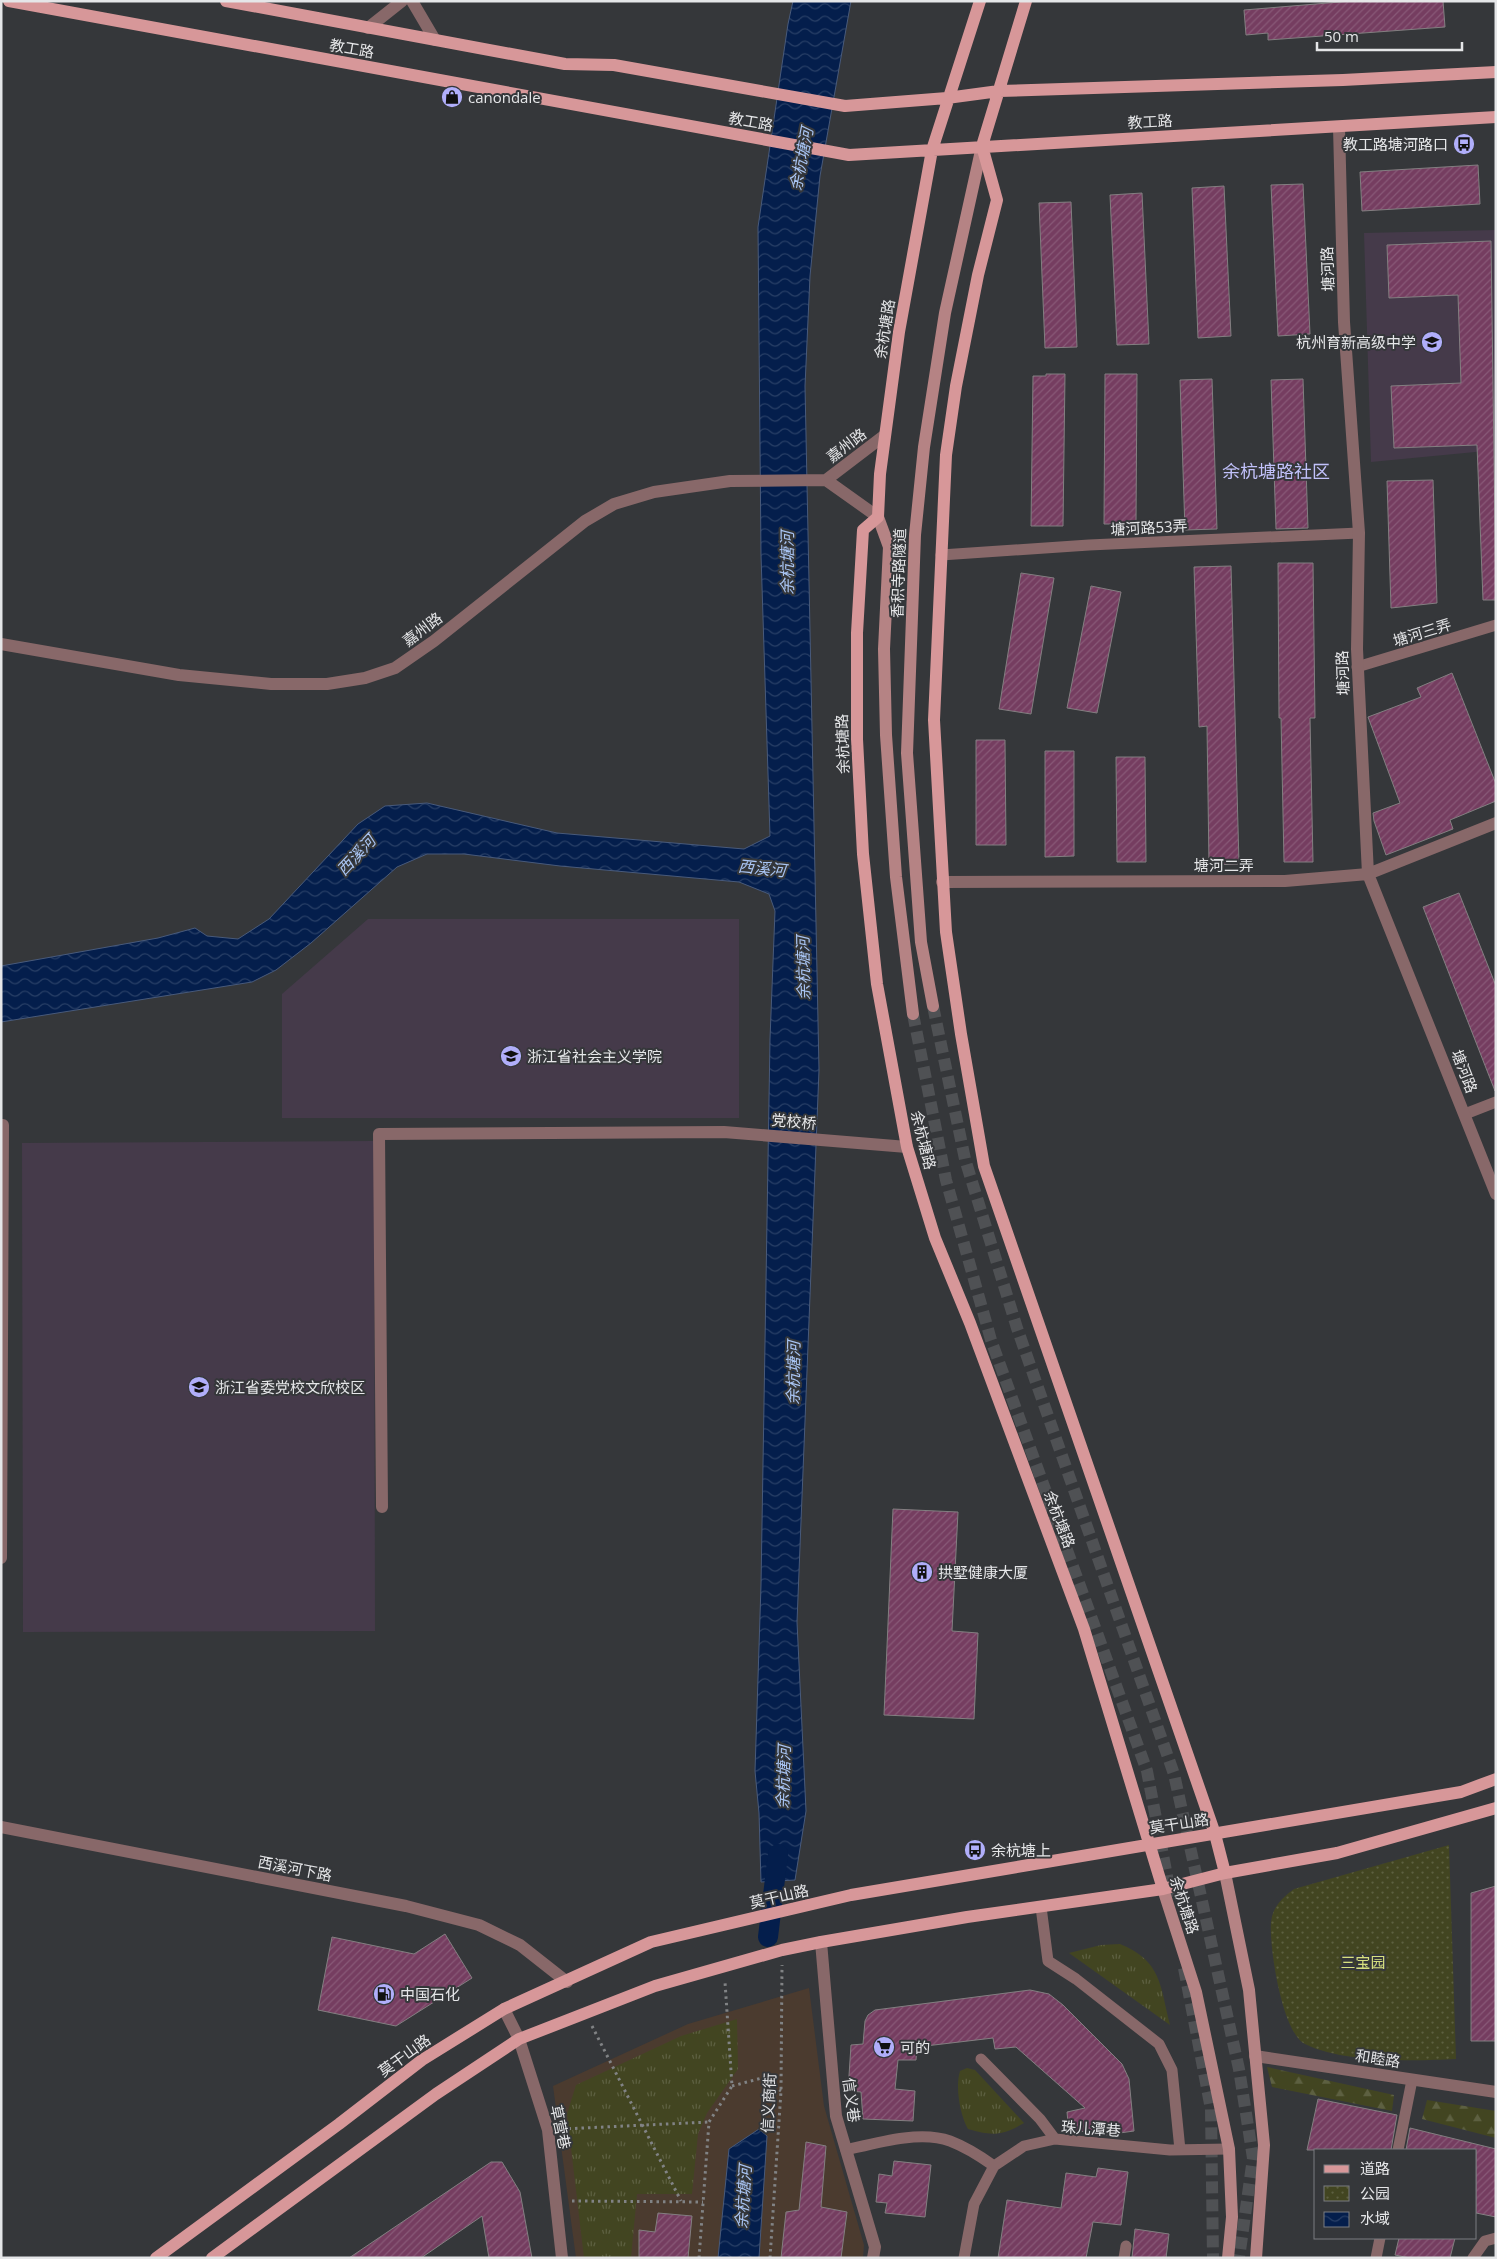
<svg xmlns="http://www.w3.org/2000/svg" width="1497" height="2259" viewBox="0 0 1497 2259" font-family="'Open Sans','Noto Sans SC',sans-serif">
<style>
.commercial{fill:#4b3b2f}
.education{fill:#453a4a}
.grass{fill:url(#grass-tufts)}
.forest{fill:url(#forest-firs)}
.park{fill:url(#park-dots)}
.water{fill:url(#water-waves);stroke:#485a7b}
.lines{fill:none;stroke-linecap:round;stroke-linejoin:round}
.canal{stroke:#041e4c;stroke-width:20}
.building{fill:url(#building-hatch);stroke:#837f81}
.secondary-tunnel{stroke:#4f5154;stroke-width:12;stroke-dasharray:12 6;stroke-linecap:butt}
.path{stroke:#818385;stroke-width:3;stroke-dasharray:2.5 4;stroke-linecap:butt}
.service{stroke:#886869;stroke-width:11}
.minor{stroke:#886869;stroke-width:12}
.tertiary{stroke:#886869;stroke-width:12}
.secondary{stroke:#b58384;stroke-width:12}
.primary{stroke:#d79799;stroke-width:12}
.labels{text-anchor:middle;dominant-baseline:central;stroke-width:4;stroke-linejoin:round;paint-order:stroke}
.street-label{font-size:15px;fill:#e5e6e8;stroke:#35373a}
.poi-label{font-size:15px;fill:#e5e6e8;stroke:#35373a;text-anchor:start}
.park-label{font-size:15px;fill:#d7e07f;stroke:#35373a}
.water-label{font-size:16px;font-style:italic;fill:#a9c5f4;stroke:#35373a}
.quarter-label{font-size:18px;fill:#c1c1fa;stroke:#35373a}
</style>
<defs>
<pattern id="grass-tufts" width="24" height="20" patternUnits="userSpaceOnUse" patternTransform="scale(1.25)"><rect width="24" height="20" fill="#424521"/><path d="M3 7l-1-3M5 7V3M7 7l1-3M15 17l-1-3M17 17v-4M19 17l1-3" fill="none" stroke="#5d6041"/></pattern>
<pattern id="forest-firs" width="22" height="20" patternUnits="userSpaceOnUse" patternTransform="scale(1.25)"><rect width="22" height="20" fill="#424521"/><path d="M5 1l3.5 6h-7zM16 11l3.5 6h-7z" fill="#5d6041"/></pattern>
<pattern id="park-dots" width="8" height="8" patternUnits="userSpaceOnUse" patternTransform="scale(1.25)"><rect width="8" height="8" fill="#424521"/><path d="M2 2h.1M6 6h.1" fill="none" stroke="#5d6041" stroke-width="1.8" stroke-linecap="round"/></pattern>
<pattern id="water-waves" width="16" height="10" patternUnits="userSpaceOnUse" patternTransform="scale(1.25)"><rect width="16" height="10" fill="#041e4c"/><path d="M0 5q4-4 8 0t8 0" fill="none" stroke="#283f66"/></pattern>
<pattern id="building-hatch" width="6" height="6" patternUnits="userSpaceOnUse" patternTransform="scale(1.25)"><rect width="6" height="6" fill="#753d60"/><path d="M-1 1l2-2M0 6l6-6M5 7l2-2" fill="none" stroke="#885977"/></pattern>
</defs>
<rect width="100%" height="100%" fill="#35373a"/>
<!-- commercial -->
<path class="commercial" d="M809,1988L824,2106L864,2245L863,2258H576L553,2086L688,2024Z"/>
<!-- education -->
<path class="education" d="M1496,230V450L1371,462L1364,233Z
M368,919H739V1118H282V994Z
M374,1141L375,1631L23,1632L22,1143Z"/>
<!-- grass -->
<path class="grass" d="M1120,1944C1162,1961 1160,1986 1170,2025L1069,1953L1101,1945Z
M737,2019L738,2069L707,2113L698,2134L692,2194H637L631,2258H584L567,2114L576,2085L681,2036Z
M967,2068L975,2070L1024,2123C1002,2136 992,2136 968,2129C960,2115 955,2087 960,2071Z"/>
<!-- forest -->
<path class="forest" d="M1267,2067L1394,2095L1392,2111L1272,2087Z
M1427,2100L1496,2111V2138L1422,2119Z"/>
<!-- park -->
<path class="park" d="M1449,1845L1456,2059C1415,2061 1342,2063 1305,2044C1282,2033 1269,1946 1271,1922C1273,1906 1282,1898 1294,1889Z"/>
<!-- water -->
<path class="water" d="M793,1H851L820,176L810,276L805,386L819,1070L797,1622L806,1811L795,1880L761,1882L759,1813L755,1771L761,1585L770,1039L775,911L769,894L739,882L560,866L464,854H427L397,867L311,943L276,970L252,982L1,1022V966L158,938L195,928L207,936L238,939L269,919L358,824L385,806L427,803L557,833L744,849L770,836L761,555L758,227L788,24Z
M759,2129L767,2136L759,2258H718L729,2149Z"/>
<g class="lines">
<!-- canal -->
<path class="canal" d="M768,1937L778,1854"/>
</g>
<!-- building -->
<path class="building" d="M1352,1H1443L1445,27L1268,40V33L1246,35L1244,10Z
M1478,165L1480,204L1362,211L1360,172Z
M1303,184L1310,334L1278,336L1271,185Z
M1224,186L1231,336L1198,338L1192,188Z
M1142,193L1149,344L1117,345L1110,195Z
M1071,202L1077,347L1045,348L1039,203Z
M1491,241L1496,600H1483L1477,445L1394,448L1391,386L1461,383L1458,295L1389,298L1387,245Z
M1046,374H1065L1063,526H1031L1033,376H1046Z
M1105,374H1137L1136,524H1104Z
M1212,379L1217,529L1185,530L1180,380Z
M1303,379L1308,528L1276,529L1271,380Z
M1433,480L1437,603L1391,608L1387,481Z
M1278,563H1313L1315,718H1310L1313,862H1284L1281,718H1279Z
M1231,566L1239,864L1209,865L1207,726L1199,727L1194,567Z
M1021,573L1054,578L1031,714L999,709Z
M1091,586L1121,592L1097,713L1067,708Z
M1452,673L1496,784V801L1450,820L1453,829L1386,855L1374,821L1373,813L1400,803L1368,717L1421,697L1417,688Z
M976,740H1005L1006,845H976Z
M1045,751H1074V856L1045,857Z
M1116,757H1145L1146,862H1117Z
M1459,893L1496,986L1495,1091L1423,907Z
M893,1509L958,1512L952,1631L978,1633L974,1719L884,1715Z
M1496,1886V2041H1471V1893Z
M445,1934L472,1978L396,2026L318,2010L332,1937L414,1954Z
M1030,1990L1049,1994L1063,2005L1122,2064L1129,2079L1134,2131L1098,2136L1095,2130L1069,2133L1067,2112L1085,2108L1016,2047L995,2049L993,2038L917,2047L916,2060H898L895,2089L915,2091L913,2121L863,2119L861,2092L848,2091L851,2045L863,2044L865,2021L868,2015L875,2010Z
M1318,2099L1397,2115L1391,2150H1307Z
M1410,2128L1496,2149V2217L1476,2213V2150H1406Z
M806,2142L826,2146L821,2207L847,2212L841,2258H781L786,2212L799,2210Z
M894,2161L931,2165L925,2217L885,2213L887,2203L876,2202L879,2174L892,2176Z
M491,2162H502L520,2192L532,2258H489L482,2216L421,2258H349Z
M1098,2168L1128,2172L1121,2225L1093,2222L1086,2258H998L1007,2200L1061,2208L1066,2173L1096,2177Z
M658,2213L692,2216L688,2258H639V2230L655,2232Z
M1135,2229L1169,2234L1166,2258H1132Z
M1399,2238H1455L1450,2258H1410L1395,2255Z"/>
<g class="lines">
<!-- secondary-tunnel -->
<path class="secondary-tunnel" d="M933,1006L965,1159L1017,1328L1174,1774L1239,2069L1253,2158L1239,2258
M913,1014L946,1180L991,1340L1147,1771L1171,1897
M1184,1968L1211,2109L1213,2258"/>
<!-- path -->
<path class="path" d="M592,2026L681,2201
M732,2086L762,2078L781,2091
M562,2129L709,2122
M572,2201L703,2202
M699,2258L709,2122L732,2086L725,1982
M770,2258L781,2091L782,1965"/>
<!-- service -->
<path class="service" d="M941,555L1089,545L1359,533
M1357,667L1496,625
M1465,1114L1496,1102
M1041,1907L1048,1961L1076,1979L1159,2044L1172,2070L1180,2150
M981,2059L1040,2119L1055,2139
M846,2150C876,2143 920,2130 950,2141C966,2147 980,2156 994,2166
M1398,2150L1412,2080
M964,2258L974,2204L994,2166L1024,2146L1055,2139L1170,2150L1229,2149
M1124,2258L1126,2246
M1376,2258L1380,2238
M1473,2258L1485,2241L1496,2238"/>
<!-- minor -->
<path class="minor" d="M1339,127L1344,322L1359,533L1357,649L1368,874L1496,1194
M826,480L885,435
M1,644L179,675L271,684H327L365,678L395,668L434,641L585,521L614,504L654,492L730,481L826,480L878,517
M942,882L1285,881L1368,874L1496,823
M1,1125H3L1,1558
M382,1507L379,1134L724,1132L907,1147
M821,1942L836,2116L875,2247L873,2258
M504,2009L519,2039L548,2130L562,2258"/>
<!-- tertiary -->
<path class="tertiary" d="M412,1L435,40
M368,28L402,1
M1,1827L406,1906L479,1925L520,1945L567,1982
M1255,2056L1496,2092"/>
<!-- secondary -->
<path class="secondary" d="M878,517L889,547L884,649L886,735L896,877L913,1014
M933,1006L921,942L907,753L915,535L924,447L945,313L982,146
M1225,1873L1249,1990L1264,2145L1256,2258
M1163,1889L1196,1992L1229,2149L1232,2217L1228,2258"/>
<!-- primary -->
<path class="primary" d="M9,1L849,155L1496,117
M226,1L565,64L614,65L845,106L947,98L999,91L1343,80L1496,72
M980,1L932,150L899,332L880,474L878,517L863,530L857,633V739L863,854L877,984L907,1147L935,1238L970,1323L1084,1629L1163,1889
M1026,1L982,146L997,200L978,275L956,386L946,455L934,720L946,932L961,1034L984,1166L1215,1834L1225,1873
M156,2258L339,2124L422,2060L504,2009L651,1942L851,1895L1461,1792L1496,1779
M212,2258L436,2094L519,2039L655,1986L782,1950L821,1942L967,1917L1163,1889L1225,1873L1337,1853L1496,1808"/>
</g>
<!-- icons -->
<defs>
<g id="shop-disc" transform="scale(1.125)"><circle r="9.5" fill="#b0aefa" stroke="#35373a"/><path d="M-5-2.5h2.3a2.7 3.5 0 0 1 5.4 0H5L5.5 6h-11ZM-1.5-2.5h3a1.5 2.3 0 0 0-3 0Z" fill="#111"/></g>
<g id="bus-disc" transform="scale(1.125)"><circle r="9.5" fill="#b0aefa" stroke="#35373a"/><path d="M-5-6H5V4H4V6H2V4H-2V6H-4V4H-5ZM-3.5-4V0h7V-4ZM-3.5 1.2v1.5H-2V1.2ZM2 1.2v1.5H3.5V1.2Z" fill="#111"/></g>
<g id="school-disc" transform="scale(1.125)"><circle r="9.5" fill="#b0aefa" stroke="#35373a"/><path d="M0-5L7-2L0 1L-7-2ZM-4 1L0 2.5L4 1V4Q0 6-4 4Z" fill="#111"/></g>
<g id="building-disc" transform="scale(1.125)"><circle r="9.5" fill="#b0aefa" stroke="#35373a"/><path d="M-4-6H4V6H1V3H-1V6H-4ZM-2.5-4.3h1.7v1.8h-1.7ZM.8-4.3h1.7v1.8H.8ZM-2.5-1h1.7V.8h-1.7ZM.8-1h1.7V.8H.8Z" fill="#111"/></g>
<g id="fuel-disc" transform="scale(1.125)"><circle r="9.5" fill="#b0aefa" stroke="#35373a"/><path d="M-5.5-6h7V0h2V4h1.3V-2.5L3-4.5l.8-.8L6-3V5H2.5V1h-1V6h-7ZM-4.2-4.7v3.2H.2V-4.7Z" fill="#111"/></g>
<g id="supermarket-disc" transform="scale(1.125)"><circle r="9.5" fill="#b0aefa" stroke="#35373a"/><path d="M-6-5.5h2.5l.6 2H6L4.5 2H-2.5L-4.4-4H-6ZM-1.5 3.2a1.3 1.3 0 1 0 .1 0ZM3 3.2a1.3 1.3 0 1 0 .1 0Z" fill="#111"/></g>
</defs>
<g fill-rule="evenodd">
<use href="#shop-disc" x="452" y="97"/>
<use href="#bus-disc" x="1464" y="144"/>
<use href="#school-disc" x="1432" y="342"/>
<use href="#school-disc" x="511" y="1056"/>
<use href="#school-disc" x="199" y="1387"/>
<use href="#building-disc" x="922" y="1572"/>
<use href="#bus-disc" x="975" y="1850"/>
<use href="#fuel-disc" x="384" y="1994"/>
<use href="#supermarket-disc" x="884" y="2047"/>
</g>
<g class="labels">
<!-- street labels -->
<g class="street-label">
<text transform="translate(352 48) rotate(10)">教工路</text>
<text transform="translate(751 121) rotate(10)">教工路</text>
<text transform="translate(1150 121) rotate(-3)">教工路</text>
<text transform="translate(1327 269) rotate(-92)">塘河路</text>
<text transform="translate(884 329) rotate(-81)">余杭塘路</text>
<text transform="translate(846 445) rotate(-37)">嘉州路</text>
<text transform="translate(1149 527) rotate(-3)">塘河路53弄</text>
<text transform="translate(898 573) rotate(-88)">香积寺路隧道</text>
<text transform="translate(422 629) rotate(-37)">嘉州路</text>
<text transform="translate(1422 632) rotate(-17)">塘河三弄</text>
<text transform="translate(1342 673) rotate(-92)">塘河路</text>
<text transform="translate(842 744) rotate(-92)">余杭塘路</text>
<text x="1224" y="865">塘河二弄</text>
<text transform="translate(1465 1071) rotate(69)">塘河路</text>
<text transform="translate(794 1121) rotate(5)">党校桥</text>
<text transform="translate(924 1140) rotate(76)">余杭塘路</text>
<text transform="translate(1060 1519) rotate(69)">余杭塘路</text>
<text transform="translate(1179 1823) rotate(-9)">莫干山路</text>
<text transform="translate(295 1868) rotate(11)">西溪河下路</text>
<text transform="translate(779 1896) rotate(-13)">莫干山路</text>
<text transform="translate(1185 1905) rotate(72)">余杭塘路</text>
<text transform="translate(404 2055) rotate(-36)">莫干山路</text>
<text transform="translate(1378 2058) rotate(9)">和睦路</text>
<text transform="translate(852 2100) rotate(82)">信义巷</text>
<text transform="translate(768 2103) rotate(-87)">信义商街</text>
<text transform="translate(561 2127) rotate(78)">草营巷</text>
<text transform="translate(1091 2128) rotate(4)">珠儿潭巷</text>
</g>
<!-- poi labels -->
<g class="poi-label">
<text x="468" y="97">canondale</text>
<text x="1448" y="144" text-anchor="end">教工路塘河路口</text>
<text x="1416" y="342" text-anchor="end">杭州育新高级中学</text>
<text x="527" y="1056">浙江省社会主义学院</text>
<text x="215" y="1387">浙江省委党校文欣校区</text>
<text x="938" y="1572">拱墅健康大厦</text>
<text x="991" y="1850">余杭塘上</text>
<text x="400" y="1994">中国石化</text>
<text x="900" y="2047">可的</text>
</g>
<!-- park labels -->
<g class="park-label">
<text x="1363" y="1962">三宝园</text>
</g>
<!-- water labels -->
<g class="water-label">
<text transform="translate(801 159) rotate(-79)">余杭塘河</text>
<text transform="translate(787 563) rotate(-90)">余杭塘河</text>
<text transform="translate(356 855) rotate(-47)">西溪河</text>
<text transform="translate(762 868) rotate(6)">西溪河</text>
<text transform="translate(803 968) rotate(-91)">余杭塘河</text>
<text transform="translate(793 1373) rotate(-89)">余杭塘河</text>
<text transform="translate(783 1777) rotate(-88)">余杭塘河</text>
<text transform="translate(743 2197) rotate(-86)">余杭塘河</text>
</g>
<!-- quarter labels -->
<g class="quarter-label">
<text x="1276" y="471">余杭塘路社区</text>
</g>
</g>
<!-- border -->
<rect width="1497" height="2259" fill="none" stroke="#e5e6e8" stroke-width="5"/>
<!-- legend -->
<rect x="1314" y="2149" width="162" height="90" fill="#35373a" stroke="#7b7d80"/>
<rect x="1324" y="2165" width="25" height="8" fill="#d79799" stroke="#7b7d80"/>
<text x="1360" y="2174" font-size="15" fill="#e5e6e8">道路</text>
<rect x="1324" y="2186" width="25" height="15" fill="url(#park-dots)" stroke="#7b7d80"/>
<text x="1360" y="2199" font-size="15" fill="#e5e6e8">公园</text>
<rect x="1324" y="2212" width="25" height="15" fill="url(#water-waves)" stroke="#7b7d80"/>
<text x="1360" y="2224" font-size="15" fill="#e5e6e8">水域</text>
<!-- scale -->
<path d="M1317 42v8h145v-8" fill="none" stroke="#e5e6e8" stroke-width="2.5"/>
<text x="1324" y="42" font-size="15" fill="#e5e6e8" stroke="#35373a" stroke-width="4" paint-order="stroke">50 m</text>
</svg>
